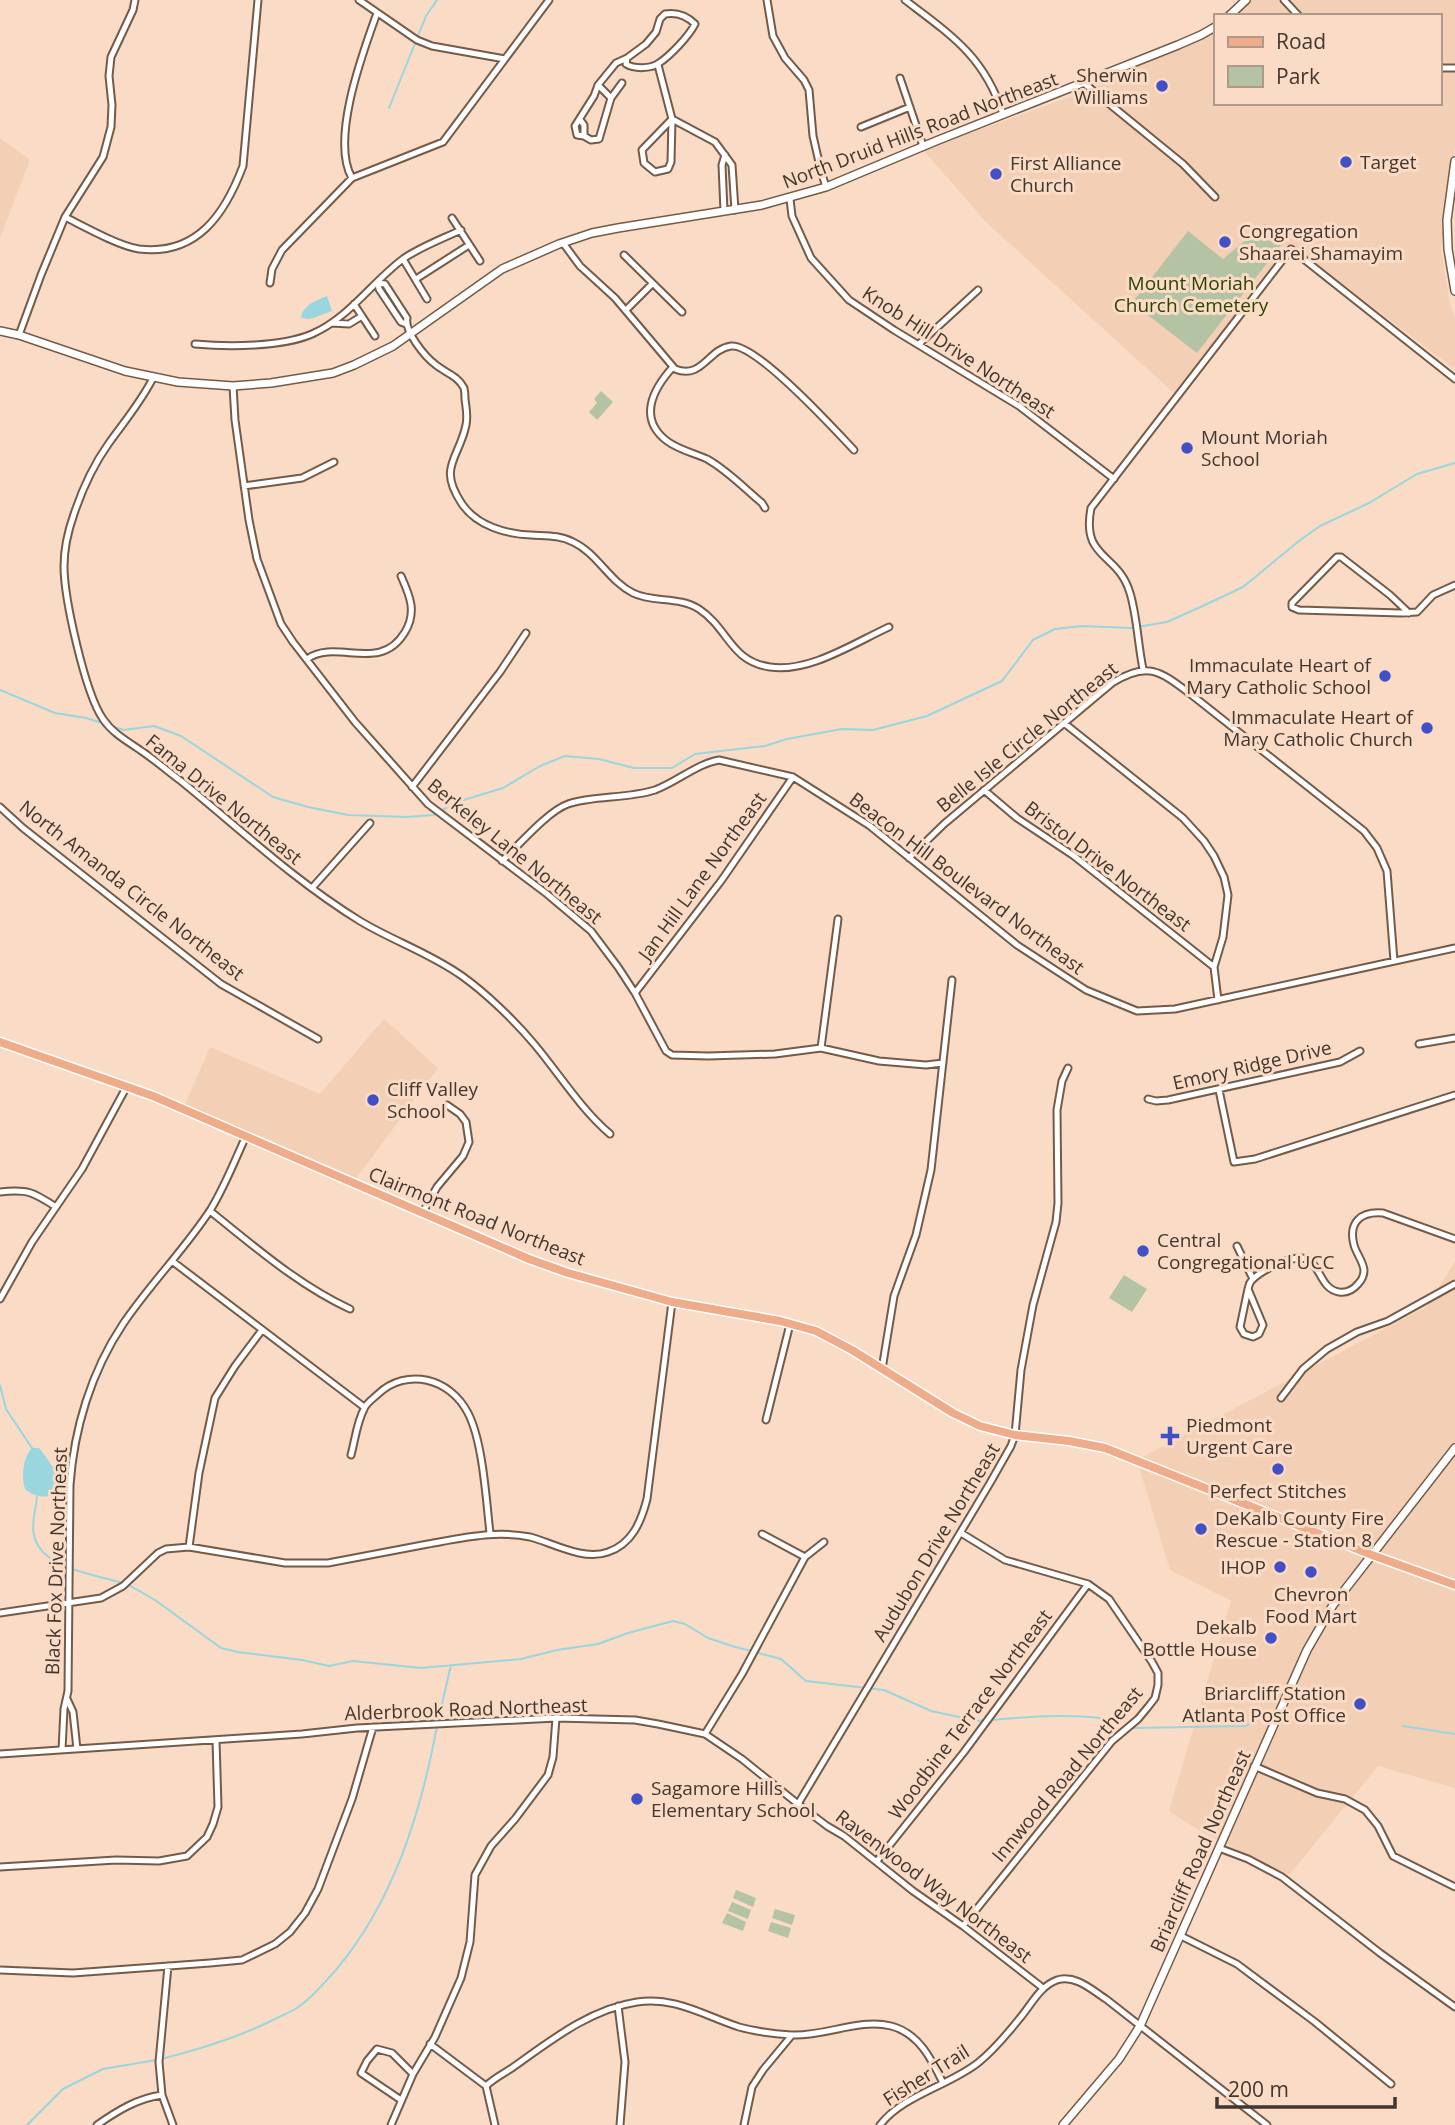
<svg xmlns="http://www.w3.org/2000/svg" width="1455" height="2125" viewBox="0 0 1455 2125" font-family="'Open Sans',sans-serif">
<style>
.built{fill:#f3d0b5}
.green{fill:#b3c3a3}
.water{fill:#99d6de}
.lines{fill:none;stroke-linecap:round;stroke-linejoin:round}
.stream{stroke:#99d6de;stroke-width:2}
.street-casing{stroke:#745b49;stroke-width:9}
.secondary-casing{stroke:#745b49;stroke-width:10}
.primary-casing{stroke:#fff;stroke-width:11}
.street{stroke:#fff;stroke-width:5}
.secondary{stroke:#fff;stroke-width:7}
.primary{stroke:#eeac8a;stroke-width:8}
.poi-dot{fill:#4350c5;stroke:#f9dbc6;stroke-width:2.5}
.labels{text-anchor:middle;dominant-baseline:central;stroke-width:6;stroke-linejoin:round;paint-order:stroke}
.poi-label{font-size:19px;fill:#42372e;stroke:#f9dbc6;text-anchor:start}
.street-label{font-size:19px;fill:#42372e;stroke:#f9dbc6}
.park-label{font-size:19px;fill:#2b4400;stroke:#f9dbc6}
</style>
<rect width="100%" height="100%" fill="#f9dbc6"/>
<!-- built -->
<path class="built" d="M1244,0H1455V146L1441,246L1449,299L1455,319V365L1453,368L1291,245L1176,395L988,224L923,150L1089,90L1207,30L1215,24V103H1439V16H1225Z
M0,138L30,160L0,238Z
M384,1019L438,1068L352,1184L183,1109L210,1047L320,1094Z
M1455,1262V1788L1378,1766L1289,1875L1200,1831L1169,1811L1231,1601L1170,1570L1137,1460L1426,1307Z"/>
<!-- green -->
<path class="green" d="M1265,224L1285,240L1197,353L1132,303L1188,231L1223,259Z
M601,391L613,402L597,420L589,412L597,403L594,399Z
M1124,1275L1147,1289L1132,1312L1109,1298Z
M736,1890L756,1898L753,1907L733,1898Z
M732,1902L751,1910L748,1919L728,1911Z
M775,1909L795,1915L792,1925L772,1918Z
M727,1913L746,1922L743,1931L722,1923Z
M771,1922L791,1928L788,1938L768,1931Z"/>
<!-- water -->
<path class="water" d="M327,296L332,311L310,319L301,318C303,305 315,301 327,296Z
M32,1448H39C46,1456 51,1465 58,1474V1493C47,1499 34,1497 25,1489C21,1477 23,1457 32,1448Z"/>
<g class="lines">
<!-- stream -->
<path class="stream" d="M389,108L426,16L437,0
M0,690L55,713L86,718L105,724
M114,727L124,730L154,726L181,736L273,797L308,807L348,815L407,817L433,815L457,802L503,788L540,766L565,756L599,759L634,768H672L695,754L765,746L787,739L842,729L873,730L927,716L1002,681L1033,640L1055,629L1082,626L1131,628L1167,622L1207,604L1243,587L1299,541L1320,526L1369,503L1417,474L1455,463
M0,1385L6,1409L32,1448
M37,1497C36,1508 31,1524 34,1535C41,1569 94,1574 122,1583
M127,1584L155,1600L221,1648L238,1652L302,1660L329,1666L353,1661L421,1668L521,1659L557,1650L598,1644L628,1633L673,1621L685,1624L708,1638L732,1646L781,1659L806,1681L884,1690L931,1711L978,1721L986,1720
M992,1720C1035,1716 1078,1713 1121,1721
M438,1721L451,1665
M1403,1726L1455,1734
M1133,1728L1246,1726L1266,1714
M161,2059C201,2049 237,2038 273,2020C280,2016 289,2013 297,2008C312,1998 323,1984 335,1971C393,1903 421,1813 437,1726
M27,2125L63,2089L103,2069L156,2060"/>
<!-- street casing -->
<g class="street-casing">
<path id="street" d="M359,0L417,40L432,46L505,59
M767,0L773,36L785,58L804,80L809,90L813,136L821,171L826,187
M905,0C951,35 984,56 1003,114
M1284,0L1299,16
M658,65L672,119L715,142L732,165L735,210
M1439,68H1455
M900,78L923,146
M1085,84L1183,164L1215,197
M611,98L622,83
M672,119L671,162L668,169L655,172L644,163L642,150Z
M581,121L584,125V136L591,140L599,139L611,98L598,85L616,63L627,58L646,44L656,32L660,19L665,14C677,12 687,16 695,24C689,36 670,56 659,63C651,69 634,69 626,64L627,58
M861,127L910,107
M584,136L577,135L575,126L594,96L598,85
M352,178C330,140 363,52 377,13
M790,199L792,216L811,258L849,300L894,330L1019,406L1114,479
M724,211L722,165L725,155
M65,217C85,227 119,246 139,249C197,256 225,214 243,166L258,0
M452,218L480,261
M563,243L580,266L615,298L675,369C702,380 708,349 731,346C756,343 835,430 854,450
M624,255L682,312
M403,259L427,299
M416,279L469,245
M270,283L272,269L282,250L352,178L443,142L549,0
M378,283L385,284L407,318C404,331 425,357 436,365C446,373 458,376 464,388C465,392 465,395 465,399C466,408 468,415 466,425C459,459 437,467 462,504C477,526 506,534 531,535C545,536 560,535 573,542C597,553 609,581 633,593C653,603 679,596 699,609C729,629 730,661 770,667C809,673 854,643 889,627
M378,283L379,289L401,322L406,324
M354,304L375,336
M626,310L652,284
M332,323L349,324L362,316
M19,335L41,275L65,217L103,157L111,127L112,105L109,76L111,57L133,10L135,0
M195,344C228,347 282,347 312,334C349,318 372,282 403,259C420,247 442,239 461,230
M919,344L978,290
M673,367C652,390 638,419 667,441C679,450 694,453 707,459C727,470 744,488 762,503L765,508
M153,378C141,402 124,422 109,443C94,464 82,490 74,514C68,531 64,549 64,566C64,598 85,693 103,719C113,734 129,742 143,752C156,761 169,772 181,781C240,829 295,881 360,921C393,941 430,953 462,976C486,993 516,1022 535,1045C560,1075 580,1108 610,1134
M233,386L235,420L249,520L257,559L281,624L293,642L355,722L428,804L547,894L591,931L618,967L635,993L666,1051L672,1055L708,1056L775,1054L821,1048L879,1061L926,1065L943,1063
M244,486L302,478L334,462
M1409,613L1390,595L1341,557H1337L1292,603V607L1299,610L1401,613L1417,612L1433,595L1455,585
M307,659C337,638 380,674 405,632C417,612 410,596 401,576
M1143,669C1138,645 1137,616 1130,593C1118,552 1081,560 1091,508L1291,249L1455,379
M1064,723L1183,818L1204,841L1214,856L1224,877L1228,895L1223,937L1214,967L1218,1000
M412,787L500,672L526,633
M984,790L1017,818L1074,856L1214,967
M0,807L23,828L221,984L318,1039
M909,858L944,824L1112,683C1149,660 1161,672 1193,696L1364,831L1377,848L1387,871L1394,961
M502,861C519,845 548,811 568,804C594,795 627,799 655,790C677,782 696,764 719,760L793,777L870,826L1017,945L1086,990L1137,1011L1175,1009L1455,948
M312,888L370,823
M635,993L721,881L793,777
M1419,1044L1455,1038
M821,1048L838,919
M1219,1090L1234,1162L1255,1159L1455,1095
M1148,1099L1156,1101L1168,1100L1340,1062L1360,1051
M0,1192C28,1189 33,1192 56,1207
M210,1211C254,1246 298,1285 350,1309
M423,1212L437,1187L463,1156L469,1142L466,1122L460,1114L447,1105
M1237,1246L1253,1279
M172,1261L364,1407
M1248,1289C1249,1286 1249,1283 1252,1280C1262,1270 1298,1251 1310,1261C1321,1270 1322,1289 1339,1292C1346,1293 1353,1290 1358,1284C1362,1280 1364,1275 1364,1270C1363,1261 1356,1253 1354,1245C1348,1222 1361,1211 1383,1213L1455,1239
M1248,1289L1263,1325L1259,1334L1253,1337L1244,1334L1240,1327Z
M0,1299L32,1242L82,1169L127,1086
M882,1369L894,1296L916,1235L931,1170L952,980
M1281,1398L1303,1369L1327,1349L1357,1332L1388,1321L1455,1284
M766,1420L790,1324
M351,1455C355,1440 357,1422 364,1409C366,1403 374,1398 378,1394C407,1367 450,1378 468,1413C483,1442 486,1499 490,1533
M961,1533L1005,1560L1088,1584L1109,1599L1152,1662L1158,1673V1685L1155,1698L1148,1707L1138,1719L1112,1741L963,1926
M762,1534L805,1557
M189,1547L199,1473L215,1398L235,1366L262,1330
M0,1613L101,1598L123,1586L158,1553L166,1549L189,1547L285,1563H328C361,1557 395,1550 428,1544C462,1538 495,1530 530,1537C553,1543 583,1561 608,1552C632,1544 641,1522 647,1499L672,1302
M67,1699L73,1712L77,1749
M705,1734L742,1674L805,1557L824,1542
M62,1750L64,1709L68,1691L70,1485C74,1429 91,1372 123,1324C150,1284 185,1249 211,1209C225,1186 235,1160 246,1136
M0,1754L302,1734L357,1728L556,1718L635,1720L658,1724L705,1734L742,1759L798,1804L827,1826L844,1836L913,1891L963,1926L1043,1988
M1254,1766L1317,1793L1345,1799L1365,1810L1378,1826L1393,1856L1455,1887
M798,1804L990,1483L1011,1446L1015,1435L1021,1370L1033,1305L1056,1222L1058,1203L1057,1110L1062,1081L1068,1068
M1219,1848L1248,1859L1282,1877L1380,1953L1455,2007
M877,1861L964,1752L1088,1584
M0,1867L116,1860L159,1861L187,1856L207,1837L213,1824L218,1807L216,1740
M1181,1936L1237,1964L1315,2022L1391,2084
M168,1966L159,2062L162,2095L173,2125
M0,1970L73,1973L210,1963L242,1960L275,1944L290,1932L305,1913L318,1889L352,1799L373,1727
M618,2006L625,2062L620,2125
M430,2044L486,2086L495,2125
M486,2086C493,2079 503,2074 512,2068C550,2041 590,2009 637,2002C674,1996 705,2016 739,2027C754,2031 775,2034 791,2035C824,2037 859,2018 891,2026C919,2033 932,2060 943,2083
M401,2100L361,2073L367,2061L377,2049L392,2053L413,2074
M97,2125C117,2111 138,2098 162,2095
M391,2125L413,2074L435,2037L461,1978L470,1942L475,1875L491,1846L515,1819L548,1775L553,1757L556,1718
M744,2125L752,2087L763,2070L792,2035
M880,2125C903,2095 951,2085 979,2062C995,2049 1008,2033 1020,2018C1031,2005 1040,1986 1057,1980C1075,1974 1092,1990 1106,1999L1267,2125"/>
</g>
<!-- secondary casing -->
<g class="secondary-casing">
<path id="secondary" d="M1229,16L1246,0
M1455,161L1447,220L1448,249L1455,291
M0,331L19,335L125,371L178,382L233,386L271,383L333,373L354,365L393,346L502,269L559,244L592,233L618,228L762,205L826,187L936,141L1178,45L1201,35L1215,27
M1063,2125L1119,2059L1140,2026L1307,1650L1333,1605L1455,1448"/>
</g>
<!-- primary casing -->
<g class="primary-casing">
<path id="primary" d="M0,1042L153,1096L529,1259L568,1273L672,1302L780,1321L816,1331L852,1350L953,1413L980,1426L1015,1435L1069,1441L1105,1448L1372,1555L1455,1585"/>
</g>
<!-- street -->
<use href="#street" class="street"/>
<!-- secondary -->
<use href="#secondary" class="secondary"/>
<!-- primary -->
<use href="#primary" class="primary"/>
</g>
<!-- markers -->
<g class="poi-dot">
<circle cx="1162" cy="86" r="7"/>
<circle cx="1346" cy="162" r="7"/>
<circle cx="996" cy="174" r="7"/>
<circle cx="1225" cy="242" r="7"/>
<circle cx="1187" cy="448" r="7"/>
<circle cx="1385" cy="676" r="7"/>
<circle cx="1427" cy="728" r="7"/>
<circle cx="373" cy="1100" r="7"/>
<circle cx="1143" cy="1251" r="7"/>
<path d="M1166.5 1425.5h7v7h7v7h-7v7h-7v-7h-7v-7h7z"/>
<circle cx="1278" cy="1469" r="7"/>
<circle cx="1201" cy="1529" r="7"/>
<circle cx="1280" cy="1567" r="7"/>
<circle cx="1311" cy="1572" r="7"/>
<circle cx="1271" cy="1638" r="7"/>
<circle cx="1360" cy="1704" r="7"/>
<circle cx="637" cy="1799" r="7"/>
</g>
<g class="labels">
<!-- poi labels -->
<g class="poi-label">
<text x="1148" y="75" text-anchor="end">Sherwin<tspan x="1148" dy="22">Williams</tspan></text>
<text x="1360" y="162">Target</text>
<text x="1010" y="163">First Alliance<tspan x="1010" dy="22">Church</tspan></text>
<text x="1239" y="231">Congregation<tspan x="1239" dy="22">Shaarei Shamayim</tspan></text>
<text x="1201" y="437">Mount Moriah<tspan x="1201" dy="22">School</tspan></text>
<text x="1371" y="665" text-anchor="end">Immaculate Heart of<tspan x="1371" dy="22">Mary Catholic School</tspan></text>
<text x="1413" y="717" text-anchor="end">Immaculate Heart of<tspan x="1413" dy="22">Mary Catholic Church</tspan></text>
<text x="387" y="1089">Cliff Valley<tspan x="387" dy="22">School</tspan></text>
<text x="1157" y="1240">Central<tspan x="1157" dy="22">Congregational UCC</tspan></text>
<text x="1186" y="1425">Piedmont<tspan x="1186" dy="22">Urgent Care</tspan></text>
<text x="1278" y="1491" text-anchor="middle">Perfect Stitches</text>
<text x="1215" y="1518">DeKalb County Fire<tspan x="1215" dy="22">Rescue - Station 8</tspan></text>
<text x="1266" y="1567" text-anchor="end">IHOP</text>
<text x="1311" y="1594" text-anchor="middle">Chevron<tspan x="1311" dy="22">Food Mart</tspan></text>
<text x="1257" y="1627" text-anchor="end">Dekalb<tspan x="1257" dy="22">Bottle House</tspan></text>
<text x="1346" y="1693" text-anchor="end">Briarcliff Station<tspan x="1346" dy="22">Atlanta Post Office</tspan></text>
<text x="651" y="1788">Sagamore Hills<tspan x="651" dy="22">Elementary School</tspan></text>
</g>
<!-- street labels -->
<g class="street-label">
<text transform="translate(920 130) rotate(-21)">North Druid Hills Road Northeast</text>
<text transform="translate(959 352) rotate(33)">Knob Hill Drive Northeast</text>
<text transform="translate(1027 737) rotate(-39)">Belle Isle Circle Northeast</text>
<text transform="translate(224 799) rotate(39)">Fama Drive Northeast</text>
<text transform="translate(515 851) rotate(39)">Berkeley Lane Northeast</text>
<text transform="translate(1108 866) rotate(37)">Bristol Drive Northeast</text>
<text transform="translate(702 876) rotate(-54)">Jan Hill Lane Northeast</text>
<text transform="translate(967 883) rotate(37)">Beacon Hill Boulevard Northeast</text>
<text transform="translate(132 890) rotate(38)">North Amanda Circle Northeast</text>
<text transform="translate(1252 1065) rotate(-13)">Emory Ridge Drive</text>
<text transform="translate(477 1216) rotate(22)">Clairmont Road Northeast</text>
<text transform="translate(936 1542) rotate(-59)">Audubon Drive Northeast</text>
<text transform="translate(56 1561) rotate(-88)">Black Fox Drive Northeast</text>
<text transform="translate(466 1709) rotate(-2)">Alderbrook Road Northeast</text>
<text transform="translate(970 1714) rotate(-53)">Woodbine Terrace Northeast</text>
<text transform="translate(1067 1774) rotate(-50)">Innwood Road Northeast</text>
<text transform="translate(1200 1851) rotate(-66)">Briarcliff Road Northeast</text>
<text transform="translate(934 1886) rotate(37)">Ravenwood Way Northeast</text>
<text transform="translate(926 2075) rotate(-32)">Fisher Trail</text>
</g>
<!-- park labels -->
<g class="park-label">
<text x="1191" y="283">Mount Moriah<tspan x="1191" dy="22">Church Cemetery</tspan></text>
</g>
</g>
<!-- legend -->
<rect x="1214" y="14" width="228" height="91" fill="#f9dbc6" stroke="#b09989" stroke-width="2"/>
<rect x="1228" y="37" width="35" height="10" fill="#eeac8a" stroke="#b09989" stroke-width="2"/>
<text x="1276" y="49" font-size="21" fill="#42372e">Road</text>
<rect x="1228" y="66" width="35" height="21" fill="#b3c3a3" stroke="#b09989" stroke-width="2"/>
<text x="1276" y="84" font-size="21" fill="#42372e">Park</text>
<!-- scale -->
<path d="M1217 2097v10h178v-10" fill="none" stroke="#42372e" stroke-width="3.5"/>
<text x="1228" y="2097" font-size="21" fill="#42372e" stroke="#f9dbc6" stroke-width="5" paint-order="stroke">200 m</text>
</svg>
